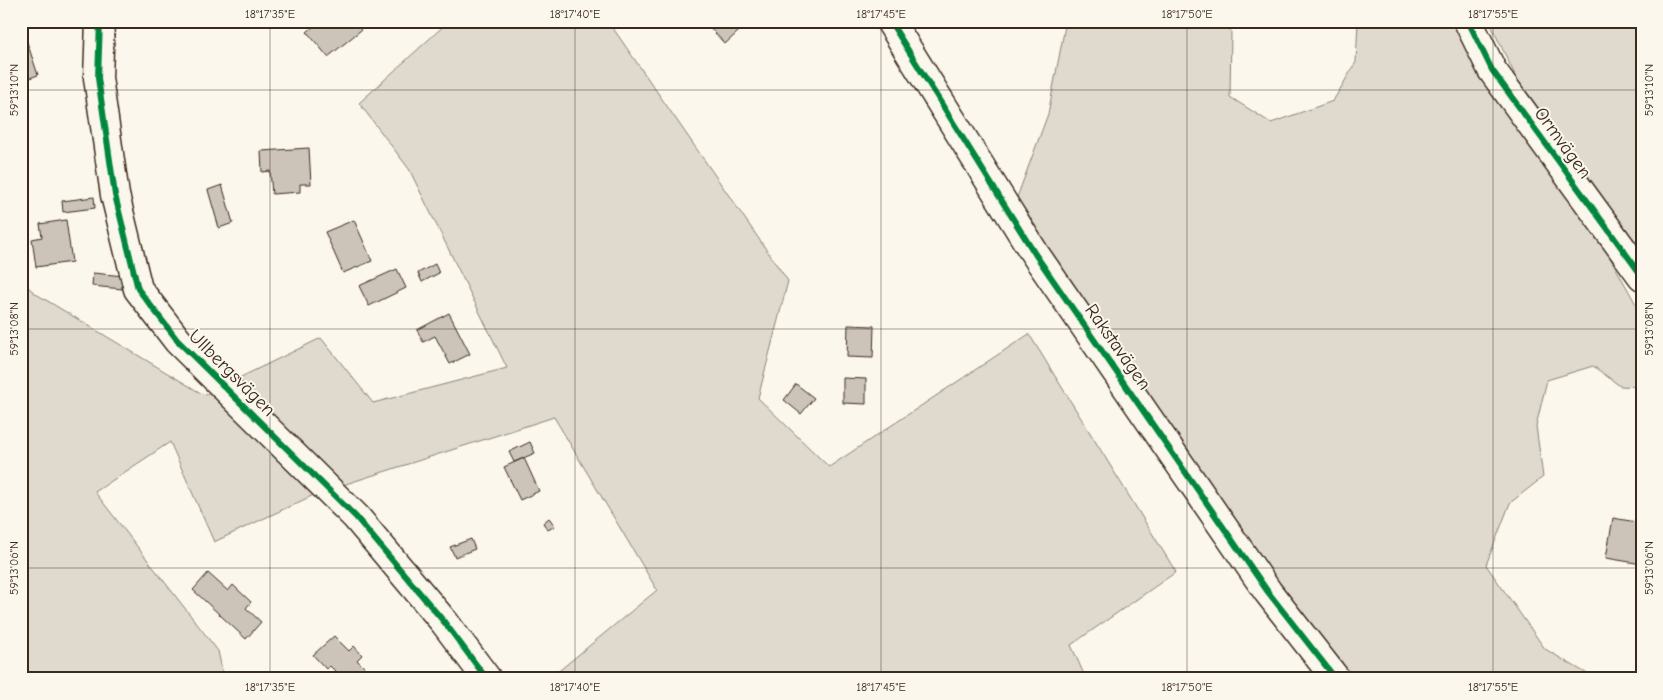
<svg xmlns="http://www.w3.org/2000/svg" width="1663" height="700" viewBox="0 0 1663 700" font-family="'Comic Neue',sans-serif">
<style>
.green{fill:#dfd9ce;stroke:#8d8276}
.building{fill:#ccc4b9;stroke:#3b2a1e}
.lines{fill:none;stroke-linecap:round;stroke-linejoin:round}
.minor-casing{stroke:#3b2a1e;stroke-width:31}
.minor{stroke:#fbf7ec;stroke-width:28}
.cycleway-casing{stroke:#fbf7ec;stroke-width:9}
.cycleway{stroke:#00873e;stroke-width:6}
.ticks{fill:none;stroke:#3b2a1e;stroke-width:1;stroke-opacity:0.45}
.labels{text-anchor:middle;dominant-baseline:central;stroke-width:4;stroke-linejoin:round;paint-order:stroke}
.street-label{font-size:19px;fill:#3b2a1e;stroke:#fbf7ec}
.neatline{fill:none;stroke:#3b2a1e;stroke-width:2}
.ticks-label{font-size:12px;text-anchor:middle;fill:#3b2a1e}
</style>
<rect width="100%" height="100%" fill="#fbf7ec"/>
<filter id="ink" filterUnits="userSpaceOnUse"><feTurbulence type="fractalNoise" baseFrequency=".02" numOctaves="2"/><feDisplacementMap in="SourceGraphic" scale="10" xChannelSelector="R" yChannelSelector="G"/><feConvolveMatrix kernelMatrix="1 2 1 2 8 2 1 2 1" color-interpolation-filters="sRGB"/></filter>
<g filter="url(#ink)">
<!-- green -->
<path class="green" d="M449,21H608L788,281L758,398L829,467L1029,334L1176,572L1071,645L1086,679H549L657,590L554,417L318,493L214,542L170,442L95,492L218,651L224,679H21V281L36,294L204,395L321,338L373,403L507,368L409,169L359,103Z
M1066,21H1228L1231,32L1230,97L1271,123L1333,101L1356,62L1358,21H1465L1523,136L1588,218L1642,315V387L1620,386L1593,366L1547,380L1536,426L1543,477L1510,503L1486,565L1545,649L1596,679H1350L1259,556L1016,200L1048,114Z
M1489,21H1642V264L1543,133Z"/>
<!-- building -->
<path class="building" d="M320,21H354L361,30L328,57L307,32Z
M704,21H750L725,44Z
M26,39L38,75L21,81V40Z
M309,148L311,184H300V192L272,194L270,171L262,172L261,151Z
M26,179L29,197L21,198V180Z
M222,185L233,223L219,228L208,190Z
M94,197L95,208L63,212L62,201Z
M66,220L72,262L36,267L32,239L42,237L40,224Z
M354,220L372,261L343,273L325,232Z
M435,264L439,273L422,282L418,273Z
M397,269L406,288L369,306L359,286Z
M93,273L124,276L122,289L92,286Z
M449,313L470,354L450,364L435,336L423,342L417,330Z
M848,325L874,326L873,358L847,357Z
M843,378L866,379V404L843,403Z
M796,384L814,398L801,414L784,400Z
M530,442L535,453L514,462L509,452Z
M524,458L539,491L520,500L504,467Z
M549,518L555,526L548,530L543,523Z
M1613,518L1642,523V564L1606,558Z
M471,539L475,549L455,557L450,547Z
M208,573L228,591L233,585L251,602L246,608L261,622L246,639L193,590Z
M334,636L349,651L354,646L362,655L357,660L367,670L357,679H343L330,666L326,669L313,655Z"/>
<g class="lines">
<!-- minor casing -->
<g class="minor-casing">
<path id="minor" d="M100,21L98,78L115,195L138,289L178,341L356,517L445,623L487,679
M890,21L1035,254L1268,592L1336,679
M1468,21L1492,70L1642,276"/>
</g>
<!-- minor -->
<use href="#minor" class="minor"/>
<!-- cycleway casing -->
<g class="cycleway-casing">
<path id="cycleway" d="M100,21L98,78L115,195L138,289L178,341L356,517L445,623L487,679
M890,21L1035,254L1268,592L1336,679
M1468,21L1492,70L1642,276"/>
</g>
<!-- cycleway -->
<use href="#cycleway" class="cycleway"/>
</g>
</g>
<!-- ticks -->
<path class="ticks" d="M270,21V679M575,21V679M881,21V679M1187,21V679M1493,21V679M21,90H1642M21,329H1642M21,568H1642"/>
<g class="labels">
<!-- street labels -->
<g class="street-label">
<text transform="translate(1563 143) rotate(54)">Ormvägen</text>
<text transform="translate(1118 347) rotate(55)">Rakstavägen</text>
<text transform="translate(232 373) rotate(45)">Ullbergsvägen</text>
</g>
</g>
<!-- margin -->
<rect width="1663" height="700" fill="none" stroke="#fbf7ec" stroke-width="55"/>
<rect x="28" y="28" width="1608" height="644" class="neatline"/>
<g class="ticks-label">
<text x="270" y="18">18°17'35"E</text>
<text x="575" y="18">18°17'40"E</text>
<text x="881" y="18">18°17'45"E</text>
<text x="1187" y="18">18°17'50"E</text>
<text x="1493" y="18">18°17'55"E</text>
<text transform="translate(14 90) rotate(-90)" y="4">59°13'10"N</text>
<text transform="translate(1649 90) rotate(-90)" y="4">59°13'10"N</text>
<text transform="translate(14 329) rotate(-90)" y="4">59°13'08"N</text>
<text transform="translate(1649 329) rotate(-90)" y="4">59°13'08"N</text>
<text transform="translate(14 568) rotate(-90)" y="4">59°13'06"N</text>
<text transform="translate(1649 568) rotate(-90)" y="4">59°13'06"N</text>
<text x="270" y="691">18°17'35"E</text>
<text x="575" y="691">18°17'40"E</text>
<text x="881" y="691">18°17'45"E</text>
<text x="1187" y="691">18°17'50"E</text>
<text x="1493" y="691">18°17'55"E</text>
</g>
</svg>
